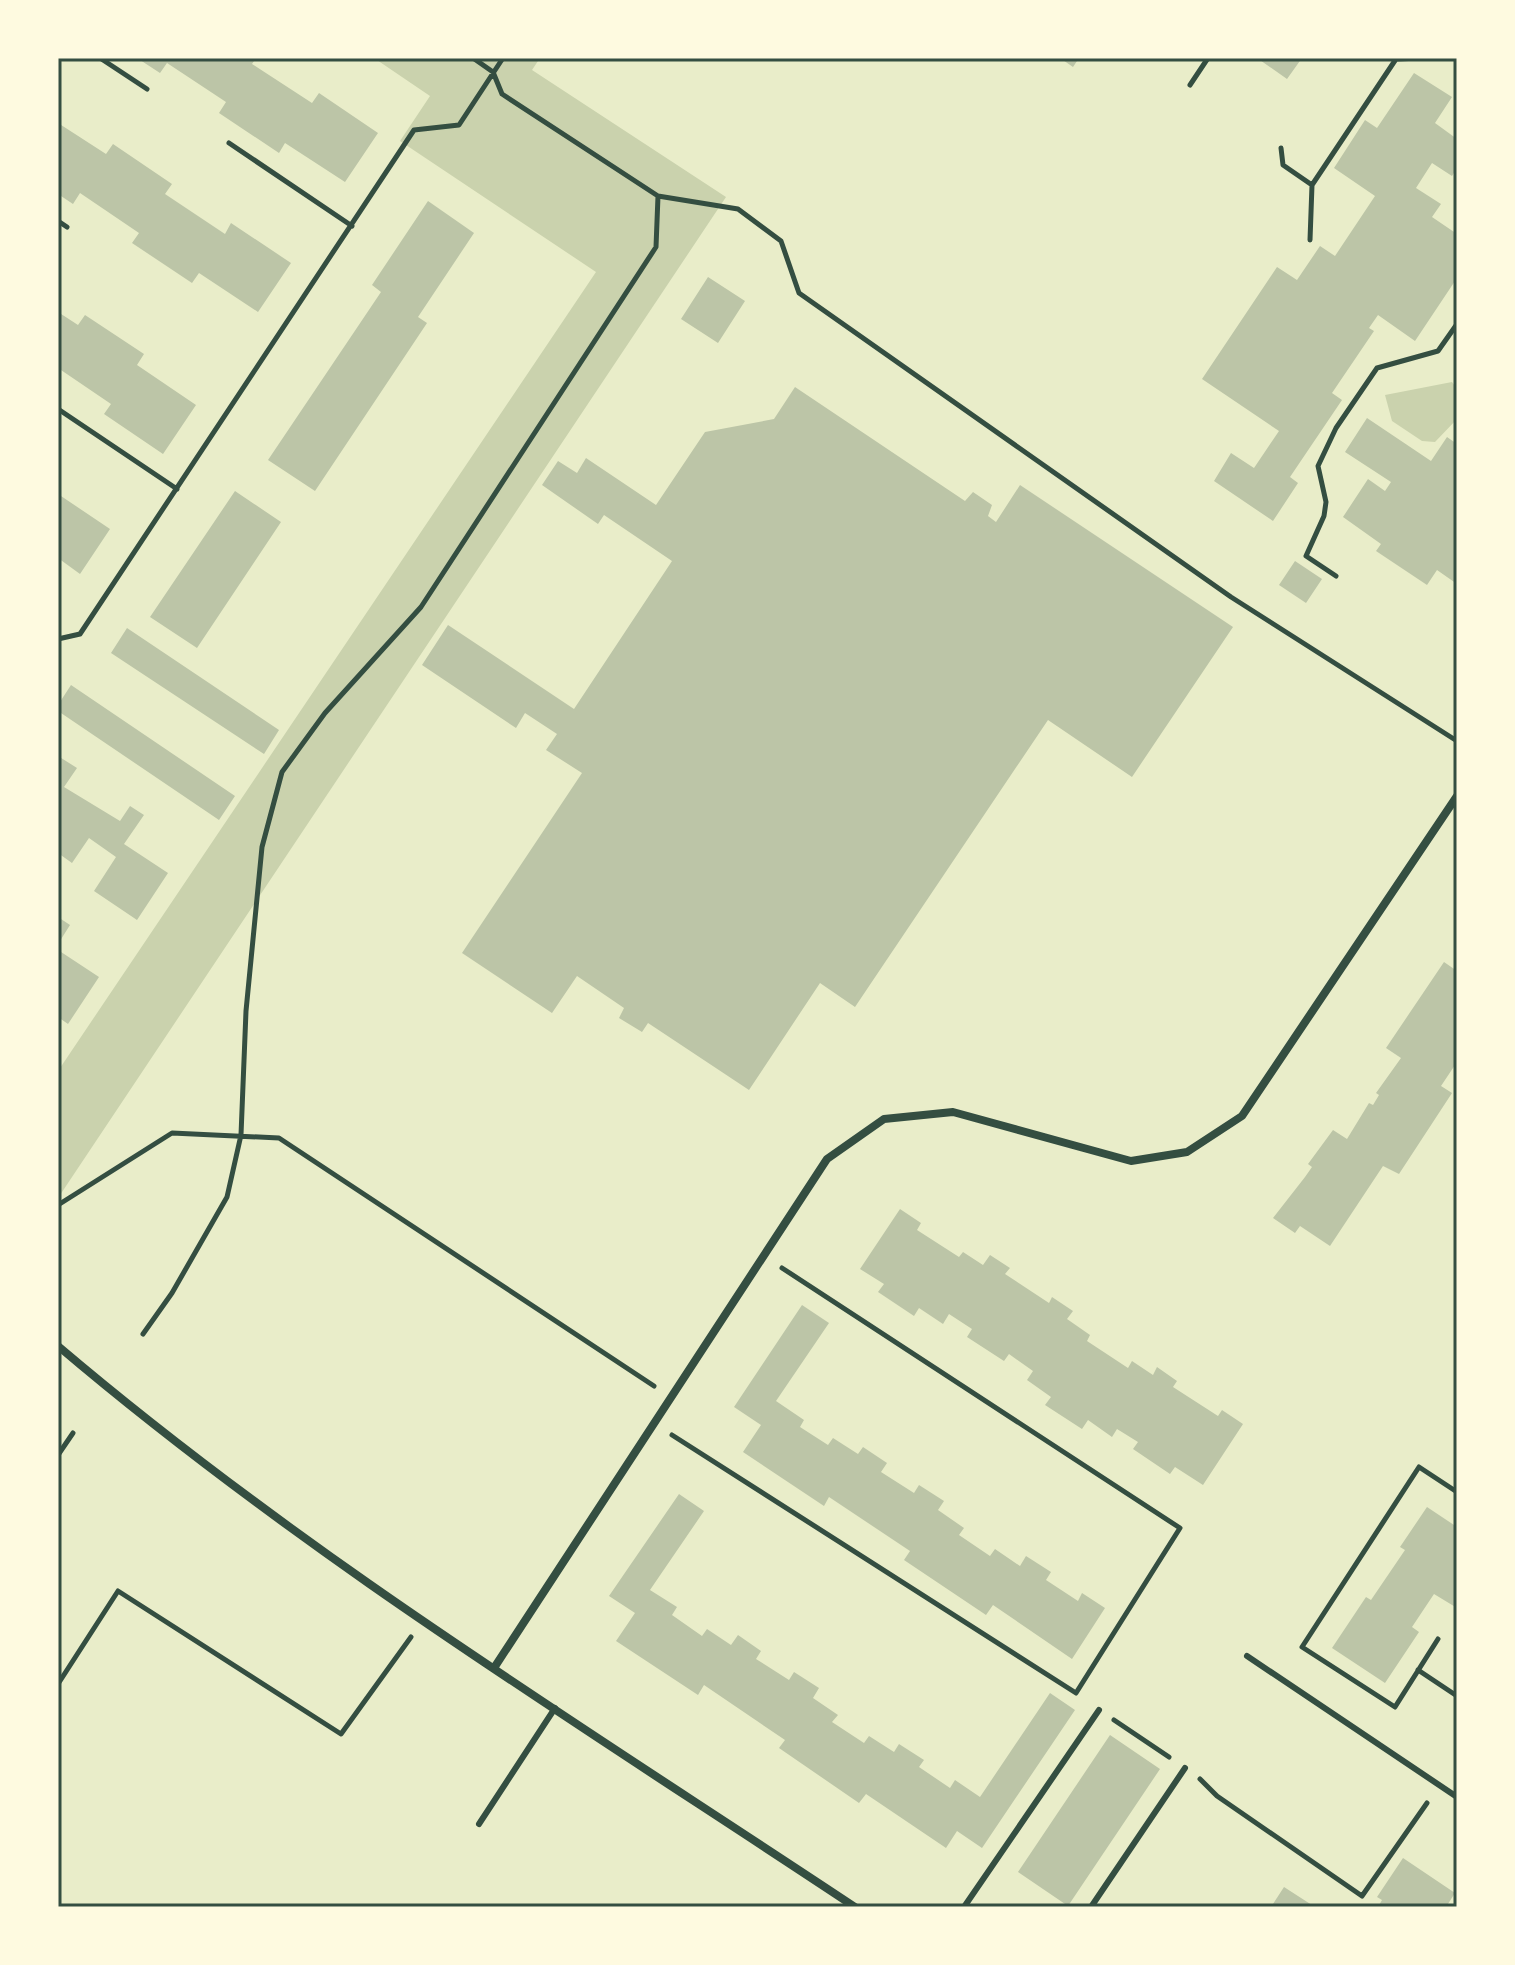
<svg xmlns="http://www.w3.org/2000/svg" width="1515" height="1965" viewBox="0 0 1515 1965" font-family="Quicksand,sans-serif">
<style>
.green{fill:#cad2ad}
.building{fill:#bcc5a7}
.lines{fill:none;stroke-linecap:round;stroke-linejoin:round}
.path{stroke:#344e41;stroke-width:5}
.service{stroke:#344e41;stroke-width:6}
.minor{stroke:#344e41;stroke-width:8}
.neatline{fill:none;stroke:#344e41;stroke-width:3}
</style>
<rect width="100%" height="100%" fill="#e9edc9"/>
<!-- green -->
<path class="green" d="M374,58H540L532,70L726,197L58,1198V1071L596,272L400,141L430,96Z
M1452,382L1457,389V419L1435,442L1422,441L1392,421L1385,395Z"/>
<!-- building -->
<path class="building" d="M137,58H256L252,64L312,103L319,93L378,133L345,182L285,143L279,153L219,113L226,102L167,63L160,73Z
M1060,58H1079L1073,67Z
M1257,58H1302L1287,79Z
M1414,73L1452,97L1435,123L1457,139V168L1452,176L1432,163L1416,188L1441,204L1432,217L1457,234V278L1415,341L1378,315L1369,328L1374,331L1332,393L1342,400L1290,477L1298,483L1273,521L1214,481L1231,453L1254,468L1279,431L1202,379L1277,267L1297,280L1320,246L1335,256L1375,196L1334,168L1365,120L1377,128Z
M58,123L106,154L113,144L172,184L165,194L225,234L231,223L291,263L258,312L199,273L192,283L132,243L139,233L80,193L73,204L58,194Z
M428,201L474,233L418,317L427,323L315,491L268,460L381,292L372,285Z
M708,277L745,301L718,343L681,319Z
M58,312L78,325L85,315L144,354L137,365L196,405L163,454L104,414L111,404L58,368Z
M795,387L965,501L973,492L992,505L988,516L996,522L1020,485L1233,627L1132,777L1048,720L855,1007L820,983L749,1090L648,1023L642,1032L619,1018L624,1008L577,976L552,1013L462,953L582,773L546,750L557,734L525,713L516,728L422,665L448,625L574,709L672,561L604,515L598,524L542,485L558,461L577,473L586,458L656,505L705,432L774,419Z
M1367,418L1431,461L1447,437L1457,444V584L1437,570L1427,585L1376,551L1381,544L1343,517L1368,479L1385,491L1391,482L1345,452Z
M235,491L281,522L197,648L150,617Z
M58,494L110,529L80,574L58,558Z
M1295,561L1322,579L1306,603L1279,585Z
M127,628L279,730L264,754L111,653Z
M71,685L235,796L219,820L58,711V705Z
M58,756L77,768L64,787L120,821L130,806L144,815L124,844L168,873L137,920L94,891L116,857L89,838L72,863L58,853Z
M58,917L70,925L58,944Z
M58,950L99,977L68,1024L58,1017Z
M1444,962L1457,971V1062L1441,1086L1452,1093L1399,1174L1383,1166L1330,1246L1300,1226L1295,1233L1273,1218L1305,1177L1312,1167L1308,1164L1333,1130L1347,1139L1369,1103L1373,1105L1379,1095L1376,1093L1401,1058L1386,1048Z
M900,1209L921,1223L917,1230L959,1257L963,1252L983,1265L990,1255L1010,1268L1005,1274L1049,1303L1052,1297L1073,1311L1067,1319L1090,1335L1087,1341L1128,1368L1132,1361L1153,1375L1157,1367L1177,1381L1173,1387L1218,1416L1222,1410L1243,1424L1203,1485L1175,1467L1170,1474L1133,1449L1138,1442L1117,1429L1112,1437L1088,1420L1082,1429L1045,1405L1051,1397L1027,1380L1033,1371L1009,1354L1004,1361L967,1337L972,1329L949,1314L943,1324L919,1308L914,1316L878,1292L884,1284L860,1269Z
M802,1305L829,1323L776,1401L804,1420L800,1427L828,1445L833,1438L858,1454L863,1447L887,1463L881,1472L914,1493L919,1485L944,1501L938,1510L964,1528L959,1535L990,1556L995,1549L1020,1566L1026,1556L1051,1572L1046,1580L1078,1601L1082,1593L1105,1608L1072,1659L993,1605L986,1615L904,1560L910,1551L829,1497L824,1506L743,1452L761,1425L734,1407Z
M679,1494L704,1511L650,1590L677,1607L672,1615L702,1636L707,1629L731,1645L738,1635L761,1651L756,1659L789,1680L794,1672L819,1688L813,1698L838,1715L832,1722L864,1743L869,1736L894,1752L899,1744L924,1760L919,1767L950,1788L955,1780L980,1797L1050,1693L1075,1710L982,1848L957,1831L946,1848L866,1794L859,1803L779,1748L785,1740L704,1685L698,1695L616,1641L635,1613L609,1596Z
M1427,1507L1457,1527V1608L1434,1594L1412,1627L1419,1632L1385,1683L1332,1648L1366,1597L1371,1600L1405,1550L1400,1547Z
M1110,1735L1160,1769L1068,1906L1018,1872Z
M1403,1858L1455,1893L1446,1907H1378L1382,1900L1377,1897Z
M1284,1887L1315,1907H1271Z"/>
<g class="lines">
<!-- path -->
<path class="path" d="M100,58L147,89
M1190,85L1208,58
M229,143L352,226
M1281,148L1283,165L1312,185
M658,196L738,209L781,241L799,293L1231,597L1457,741
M58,221L67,227
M1310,240L1312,185L1396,59L1421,58
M58,409L177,489
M1336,576L1306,556L1324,516L1326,502L1318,466L1336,428L1377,368L1438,351L1457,324
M58,639L80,634L414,130L459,125L503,58
M58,1205L172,1133L279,1138L654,1386
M143,1334L172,1293L227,1197L241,1135L246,1011L262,847L282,772L325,713L421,607L656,247L658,196L502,94L493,72L473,58
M672,1435L1076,1693L1180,1528L782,1268
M58,1455L73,1433
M1438,1639L1395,1707L1302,1647L1419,1467L1457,1492
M1418,1670L1457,1696
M58,1684L118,1591L341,1734L411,1637
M1114,1720L1169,1757
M1200,1779L1217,1796L1362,1896L1427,1803"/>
<!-- service -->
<path class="service" d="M1247,1656L1457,1797
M479,1824L555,1708
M964,1907L1099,1710
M1091,1907L1185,1768"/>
<!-- minor -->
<path class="minor" d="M58,1346C305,1556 584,1727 855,1907
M494,1668L827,1159L884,1119L953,1112L1131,1161L1187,1152L1242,1116L1457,796"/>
</g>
<!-- border -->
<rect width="1515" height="1965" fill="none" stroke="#fefae0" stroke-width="120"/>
<rect x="60" y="60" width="1395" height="1845" class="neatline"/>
</svg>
